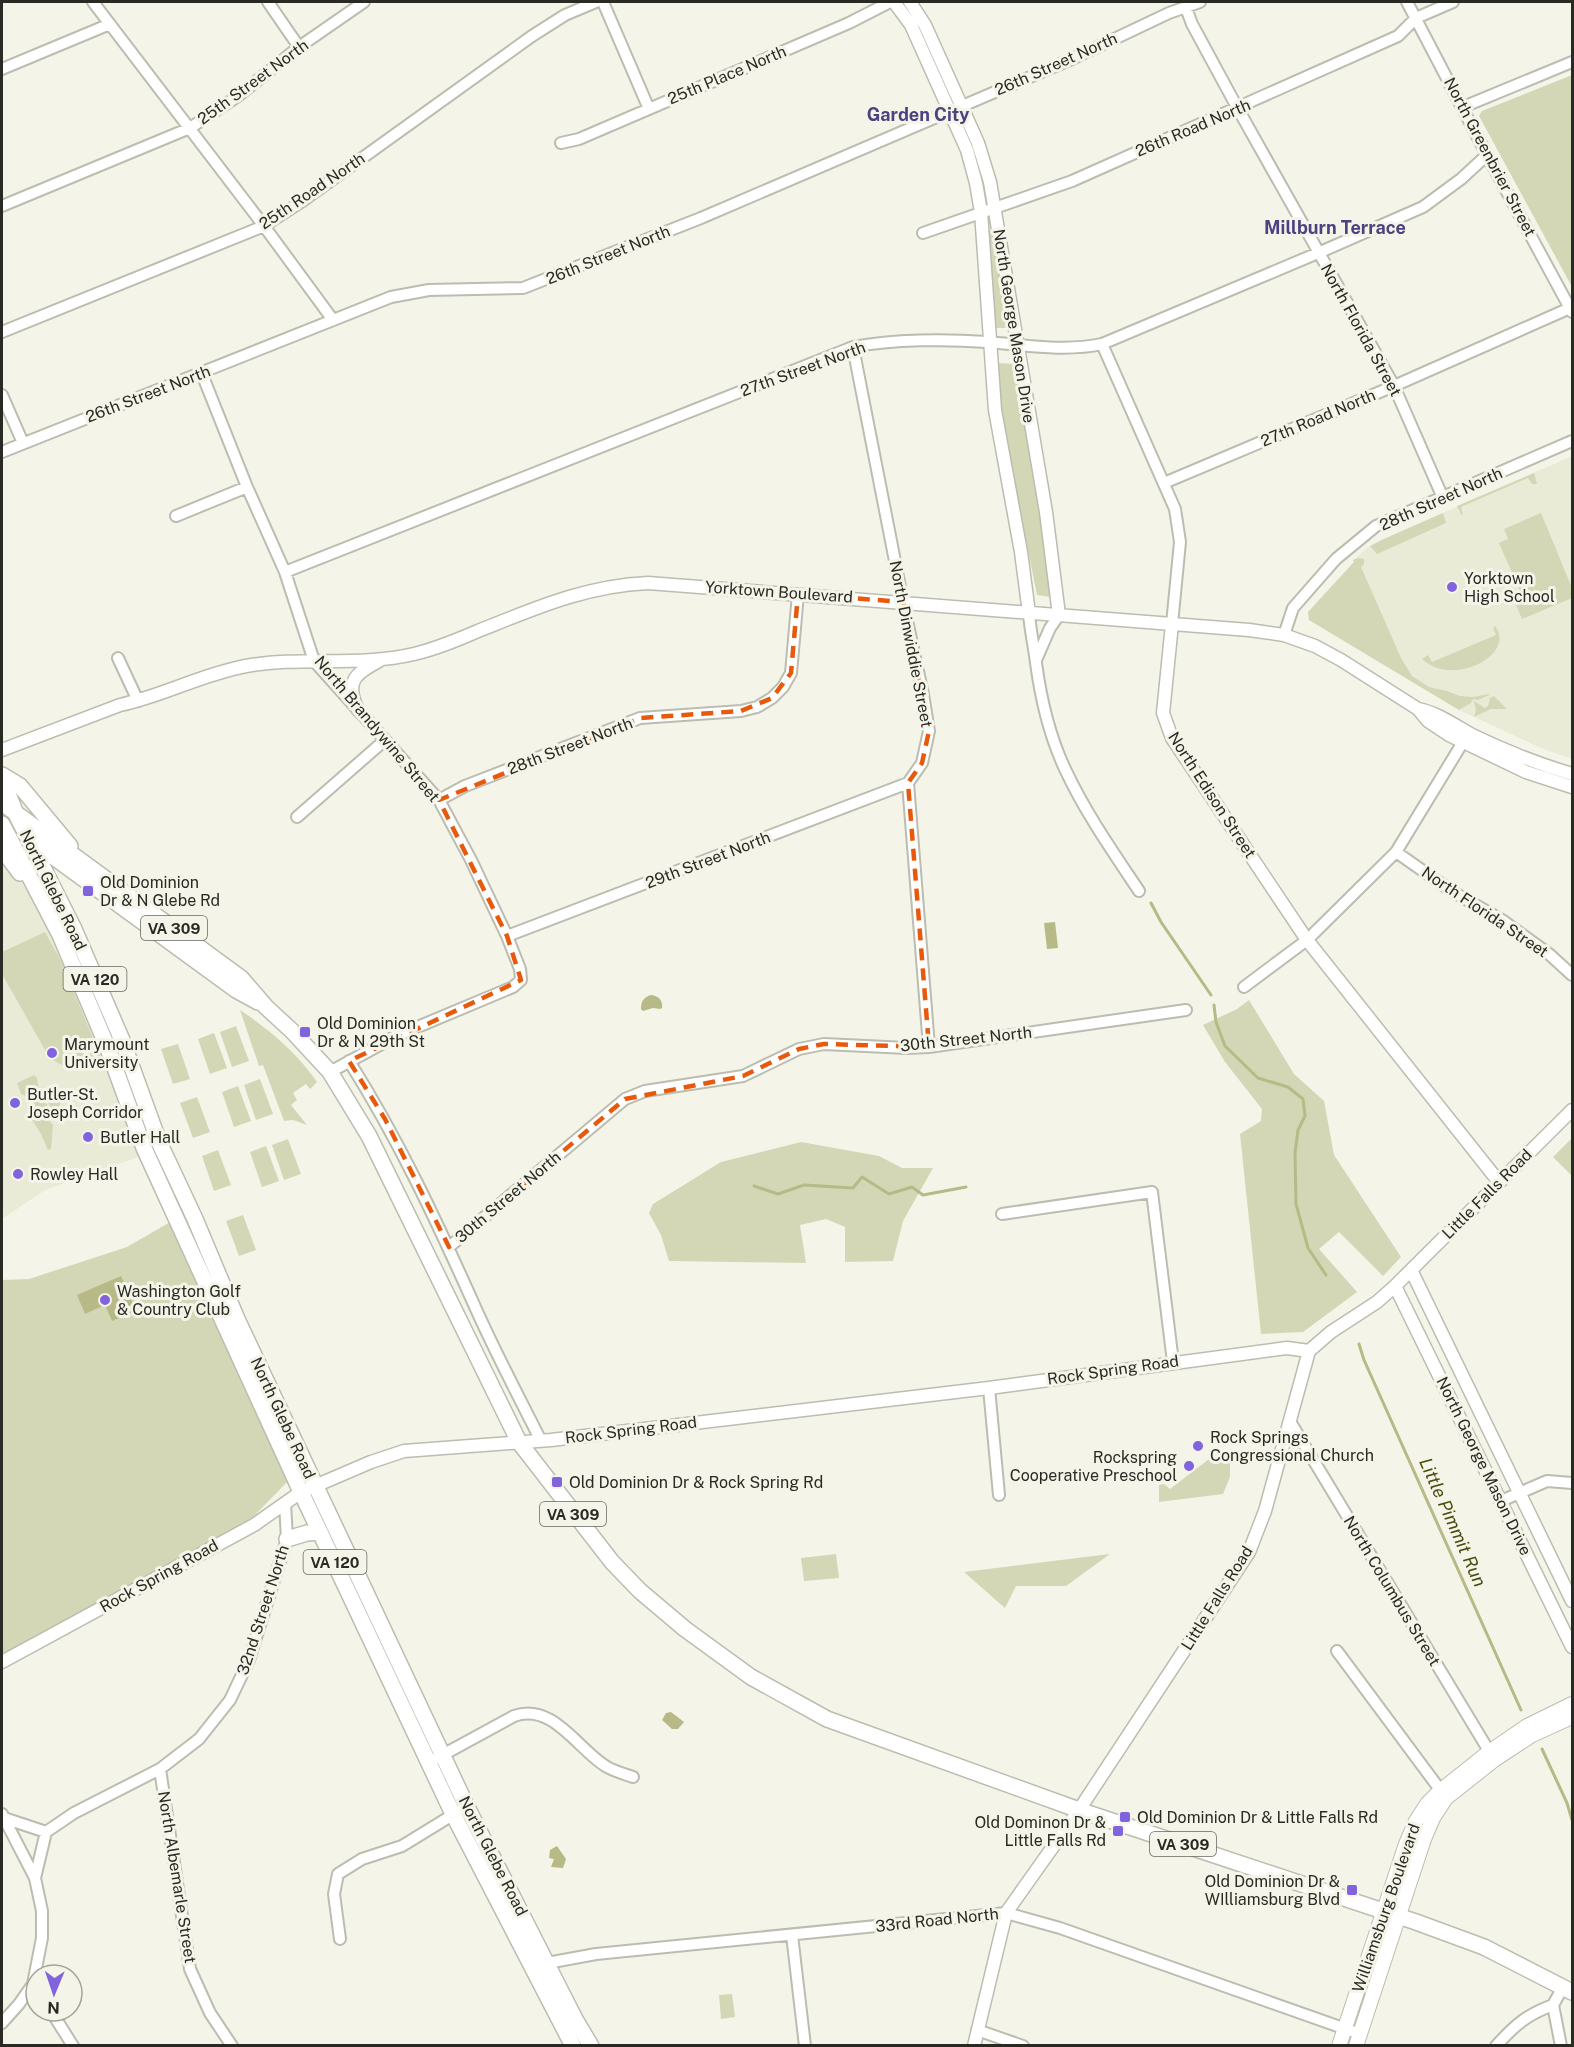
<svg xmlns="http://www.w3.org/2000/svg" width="1574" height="2047" viewBox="0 0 1574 2047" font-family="'Public Sans',sans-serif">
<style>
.built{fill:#e9ebd6}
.green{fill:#d4d7b5}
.water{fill:#b7ba86}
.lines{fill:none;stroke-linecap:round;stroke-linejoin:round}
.stream{stroke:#b7ba86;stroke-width:3}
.minor-casing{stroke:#bbbdb0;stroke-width:14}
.tertiary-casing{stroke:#bbbdb0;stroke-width:15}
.secondary-casing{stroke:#bbbdb0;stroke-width:16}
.primary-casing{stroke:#bbbdb0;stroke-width:18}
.minor{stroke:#fff;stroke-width:10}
.tertiary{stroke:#fff;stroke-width:12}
.secondary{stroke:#fff;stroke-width:14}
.primary{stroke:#fff;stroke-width:15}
.marked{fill:none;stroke:#e8590c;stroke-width:4.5;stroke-dasharray:12 8;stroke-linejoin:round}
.poi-dot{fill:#8263de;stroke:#f4f5e8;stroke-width:2}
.labels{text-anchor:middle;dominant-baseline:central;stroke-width:6;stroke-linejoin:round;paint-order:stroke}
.shield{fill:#f4f5e8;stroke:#676760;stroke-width:1.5}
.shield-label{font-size:15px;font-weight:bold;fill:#2a2a25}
.street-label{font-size:16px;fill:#2a2a25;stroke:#f4f5e8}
.poi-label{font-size:16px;fill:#2a2a25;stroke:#f4f5e8;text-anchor:start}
.neighbourhood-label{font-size:18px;font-weight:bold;fill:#4e417f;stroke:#f4f5e8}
.water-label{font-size:18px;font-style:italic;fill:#4a4c0e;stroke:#f4f5e8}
</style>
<rect width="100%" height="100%" fill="#f4f5e8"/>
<!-- built -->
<path class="built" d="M1572,456V759L1543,749L1459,710L1309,620L1308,612L1354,562L1353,560L1370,546L1381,540Z
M2,853L13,868L37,907L56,943L89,1020L141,1156L45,1190L2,1219Z"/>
<!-- green -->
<path class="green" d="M1572,75V287L1479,116L1482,111Z
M988,231H991L1008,325L1007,328H994Z
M997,363L1014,364L1050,567L1054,595L1050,597L1037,595L1002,421Z
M1534,473L1537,484H1532L1528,478L1461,507L1463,515L1461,514L1457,506Z
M1443,513L1446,523L1377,554L1370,546L1384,539Z
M1541,513L1572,588V598L1522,619L1514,600L1516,599L1515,597L1521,593L1499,543L1508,539L1504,529Z
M1359,558L1364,559V564L1361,567L1401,658L1412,676L1429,687L1447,691L1460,696L1473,697L1489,694V695L1478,700L1473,699L1471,703L1459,710L1309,620L1308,612L1354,562L1353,560Z
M1495,626C1517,655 1452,688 1422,659L1428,655L1432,662L1496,635L1493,628Z
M1494,696L1507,709H1491L1474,717L1476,710L1474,701L1485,708L1488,706L1490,698Z
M45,932L61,961L102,1060L97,1062L98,1066C80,1072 64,1069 49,1057L2,974V952Z
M1249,1000L1294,1074L1324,1101L1334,1155L1401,1257L1383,1276L1339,1232L1319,1249L1357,1292L1303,1332L1261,1334L1240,1134L1261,1121L1262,1109L1225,1062L1203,1025L1237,1009Z
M240,1010C270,1030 296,1052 317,1082L310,1089L306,1084L293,1093L297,1100L291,1105L307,1125L293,1120L284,1121L263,1065L259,1066Z
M236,1026L249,1061L232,1067L220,1032Z
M214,1033L227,1068L210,1074L198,1039Z
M178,1044L190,1079L173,1084L161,1049Z
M34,1075L37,1078L39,1090L26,1096L21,1094L17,1083Z
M260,1079L273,1114L256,1120L244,1085Z
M50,1086L64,1091L58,1110H52L43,1092Z
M238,1086L251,1121L234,1127L222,1092Z
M40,1091L50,1111L48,1119L53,1125L51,1149L48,1150L41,1134L27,1112L29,1110L28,1107L31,1102L30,1099Z
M197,1097L210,1132L193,1138L180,1103Z
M1572,1138V1176L1553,1157Z
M288,1139L301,1174L284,1180L272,1145Z
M801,1142L879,1156L902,1168H933L903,1221L893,1261L845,1262V1227L826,1219L800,1225L806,1263L669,1261L661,1235L649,1213L653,1204L721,1162Z
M266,1146L279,1181L262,1187L250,1152Z
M218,1150L231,1185L214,1191L202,1156Z
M243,1215L256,1250L239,1256L226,1221Z
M172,1221L259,1413L287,1482L252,1518L171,1565L2,1655V1280L29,1279L127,1247Z
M1230,1454V1477L1223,1494L1159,1502V1485L1164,1484L1170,1489L1213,1456Z
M836,1554L839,1578L804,1581L801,1558Z
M1110,1554L1066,1586H1016L1005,1608L964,1572Z
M732,1994L735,2017L721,2019L719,1995Z"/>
<!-- water -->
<path class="water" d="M1055,922L1058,948L1047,949L1044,923Z
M651,995C659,996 663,1001 662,1008L660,1009L653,1008L643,1011L641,1009C641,1001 644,997 651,995Z
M121,1276L136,1311L112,1321L105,1305L85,1314L77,1295Z
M671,1712L684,1722L678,1729H672L662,1720L666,1713Z
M557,1846L566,1859L563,1868L551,1867L554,1859L549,1858L550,1850Z"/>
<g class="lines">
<!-- stream -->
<path class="stream" d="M1151,903L1161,922L1211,995
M1214,1005L1216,1022L1225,1046L1258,1078L1288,1087L1303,1099L1305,1116L1298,1130L1295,1153L1296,1204L1308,1248L1326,1275
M754,1186L778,1194L804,1185L853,1188L862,1177L889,1194L912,1187L923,1195L966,1187
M1359,1344L1364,1360L1521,1710
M1542,1749L1567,1803L1572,1820"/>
<!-- minor casing -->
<g class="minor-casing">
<path id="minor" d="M93,2L264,226L333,320
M268,2L299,47
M603,2L649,109
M1407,2L1487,155L1572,312
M1186,8L1192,24L1238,109L1394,386L1443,498
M2,69L110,24
M1463,107L1572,62
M561,143L579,139L849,23L890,2
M2,206L190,128L238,96L299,47L364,2
M923,233L1072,181L1398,36L1416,18L1453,2
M2,332L264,226L301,202L532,36L565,15L596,2
M1102,344L1175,509L1180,542L1172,624
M853,347L903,602L923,694L929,731L922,763L908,783L929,1047
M202,374L247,487L285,572L314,661L439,800L471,860L507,936L520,969L521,980L513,987L396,1036L330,1072
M2,395L23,443
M2,452L391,297L429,290L523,288L701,218L1072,59L1169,13L1200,2
M1164,483L1394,386L1570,308
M176,516L247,487
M285,572L853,347C893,339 947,339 987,342C1026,345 1064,352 1102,344L1318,253L1423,207L1461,179L1487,155
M1029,613C1030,630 1034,646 1036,663C1041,700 1049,735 1065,769C1085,812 1113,852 1139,891
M1284,635L1293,608L1336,559L1376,526L1572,441
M118,658L138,701
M1036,660L1050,628L1059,615
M439,800L465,786L640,718L741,711L757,707L772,698L783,687L791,673L798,594
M297,817L385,740
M1396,852L1453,892L1502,920L1549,954L1572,975
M507,936L908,783
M1244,987L1307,940L1396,852L1463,742
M349,1061C400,1142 437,1222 476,1309C496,1354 519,1397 541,1441
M1002,1214L1152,1192L1173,1362
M449,1247L625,1099L645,1091L743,1076L799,1049L824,1044L907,1048L929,1047L1186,1010
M989,1388L999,1495
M1291,1423L1492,1756
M1501,1501L1547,1481L1572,1483
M1337,1651L1444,1795
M437,1758L514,1716C553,1702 578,1750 607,1767C614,1771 624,1774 633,1777
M160,1769L190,1969L210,2013L232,2046
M2,1814L4,1818L46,1832L35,1878L42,1911V1938L33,1984L19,2004L2,2023
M4,1818L35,1878
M46,1832L74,1813L160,1769L199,1739L230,1700L249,1660L287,1539L285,1503
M792,1935L805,2046
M340,1939L334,1894L338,1874L362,1859L402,1846L459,1811
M542,1966L547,1963L596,1954L1006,1913L1060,1928L1360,2034
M51,2011L73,2046
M977,2030L1023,2046
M1496,2046C1515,2025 1526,2015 1553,2005
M1561,2046L1553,2005L1563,1987"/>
</g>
<!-- tertiary casing -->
<g class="tertiary-casing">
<path id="tertiary" d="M894,2L911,25L967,150L976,183L981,212L995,410L1021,552L1029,613
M910,2L925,25L961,105L978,143L990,182L1046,512L1059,615
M1172,624L1163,713L1172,738L1307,940L1499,1182
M1418,709C1438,713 1454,725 1472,735C1505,751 1538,764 1572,774
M358,710C345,682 354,674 379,661
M2,750L120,705C163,696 202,674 246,666C301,656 359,667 414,654C436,649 457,640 478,631C536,608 585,586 648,583L1249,630L1284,635L1315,646L1341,660L1418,709L1428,721L1449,735L1526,772L1572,787
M1411,1270L1572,1601
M1395,1286L1572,1647
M2,1662L254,1525L301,1492L371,1462L404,1451L551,1440L989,1388L1287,1348L1309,1351
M974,2046L1006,1913L1079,1810L1249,1552L1265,1511L1309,1351L1331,1332L1377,1302L1395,1286L1572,1110"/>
</g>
<!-- secondary casing -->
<g class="secondary-casing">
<path id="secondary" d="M1339,2046L1406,1844L1416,1821L1427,1804L1440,1791L1489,1752L1527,1726L1572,1704
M1356,2046L1424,1839L1433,1818L1446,1798L1494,1760L1532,1735L1572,1717"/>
</g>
<!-- primary casing -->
<g class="primary-casing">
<path id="primary" d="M2,775L20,786L70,846
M2,778L16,814L74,929L122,1040L159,1142L195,1219L237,1319L467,1807L575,2019L591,2046
M2,803L241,978L266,1007L292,1031L330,1072L369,1136L519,1442L612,1562L640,1591L685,1629L751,1677L827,1719L1079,1810L1416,1922L1484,1947L1572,1992
M2,824L60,935L107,1046L144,1148L301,1492L453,1814L573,2046
M33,842L236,990L258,1002
M2,849L20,873
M287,1539L307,1533L320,1532"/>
</g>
<!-- minor -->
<use href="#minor" class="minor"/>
<!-- tertiary -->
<use href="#tertiary" class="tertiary"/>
<!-- secondary -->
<use href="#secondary" class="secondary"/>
<!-- primary -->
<use href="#primary" class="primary"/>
</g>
<!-- marked area -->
<path class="marked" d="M798,594L903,602L929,731L922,763L908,783L929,1047L824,1044L799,1049L743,1076L625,1099L449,1247L385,1119L349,1061L521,980L507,936L439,800L640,718L741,711L772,698L791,673Z"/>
<!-- markers -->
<g class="poi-dot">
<circle cx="1452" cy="587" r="6"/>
<rect x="82" y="885" width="12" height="12" rx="3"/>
<rect x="299" y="1026" width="12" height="12" rx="3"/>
<circle cx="52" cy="1053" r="6"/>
<circle cx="15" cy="1103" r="6"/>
<circle cx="88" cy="1137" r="6"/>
<circle cx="18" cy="1174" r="6"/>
<circle cx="105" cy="1300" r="6"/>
<circle cx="1198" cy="1446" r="6"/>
<circle cx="1189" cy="1466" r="6"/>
<rect x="551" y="1476" width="12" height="12" rx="3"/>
<rect x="1119" y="1811" width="12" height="12" rx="3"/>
<rect x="1112" y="1825" width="12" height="12" rx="3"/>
<rect x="1346" y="1884" width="12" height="12" rx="3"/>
</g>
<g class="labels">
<!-- shield labels -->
<g class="shield">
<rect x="141" y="916" width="66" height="24" rx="4.5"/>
<rect x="63.5" y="967" width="63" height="24" rx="4.5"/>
<rect x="540" y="1502" width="66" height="24" rx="4.5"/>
<rect x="303.5" y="1550" width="63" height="24" rx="4.5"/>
<rect x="1150" y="1832" width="66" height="24" rx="4.5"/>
</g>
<g class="shield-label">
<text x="174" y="928">VA 309</text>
<text x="95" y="979">VA 120</text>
<text x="573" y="1514">VA 309</text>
<text x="335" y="1562">VA 120</text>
<text x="1183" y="1844">VA 309</text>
</g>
<!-- street labels -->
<g class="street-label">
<text transform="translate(1056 64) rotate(-24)">26th Street North</text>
<text transform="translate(727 75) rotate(-23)">25th Place North</text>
<text transform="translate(253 82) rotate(-36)">25th Street North</text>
<text transform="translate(1193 128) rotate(-23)">26th Road North</text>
<text transform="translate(1490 157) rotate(62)">North Greenbrier Street</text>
<text transform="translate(312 191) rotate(-34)">25th Road North</text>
<text transform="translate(608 255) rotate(-22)">26th Street North</text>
<text transform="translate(1014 326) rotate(81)">North George Mason Drive</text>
<text transform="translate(1361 330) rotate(61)">North Florida Street</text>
<text transform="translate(803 369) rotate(-20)">27th Street North</text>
<text transform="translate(148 394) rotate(-21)">26th Street North</text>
<text transform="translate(1318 418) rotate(-23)">27th Road North</text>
<text transform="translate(1441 499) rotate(-24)">28th Street North</text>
<text transform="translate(779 592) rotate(4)">Yorktown Boulevard</text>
<text transform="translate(911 644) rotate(79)">North Dinwiddie Street</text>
<text transform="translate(377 729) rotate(50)">North Brandywine Street</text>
<text transform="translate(570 746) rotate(-21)">28th Street North</text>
<text transform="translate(1212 795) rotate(57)">North Edison Street</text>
<text transform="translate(708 860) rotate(-21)">29th Street North</text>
<text transform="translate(53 890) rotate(64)">North Glebe Road</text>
<text transform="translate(1485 912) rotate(34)">North Florida Street</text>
<text transform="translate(966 1039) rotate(-6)">30th Street North</text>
<text transform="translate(1487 1194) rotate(-45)">Little Falls Road</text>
<text transform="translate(508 1197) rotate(-40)">30th Street North</text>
<text transform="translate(1113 1370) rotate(-8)">Rock Spring Road</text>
<text transform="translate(283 1418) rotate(65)">North Glebe Road</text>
<text transform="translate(631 1430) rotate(-7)">Rock Spring Road</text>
<text transform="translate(1484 1466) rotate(64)">North George Mason Drive</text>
<text transform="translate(159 1576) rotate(-29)">Rock Spring Road</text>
<text transform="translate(1392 1591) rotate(59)">North Columbus Street</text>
<text transform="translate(1217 1598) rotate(-58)">Little Falls Road</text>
<text transform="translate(263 1610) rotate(-72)">32nd Street North</text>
<text transform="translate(493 1856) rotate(63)">North Glebe Road</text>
<text transform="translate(177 1877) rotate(81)">North Albemarle Street</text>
<text transform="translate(1386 1908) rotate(-71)">Williamsburg Boulevard</text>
<text transform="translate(937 1920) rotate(-6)">33rd Road North</text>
</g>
<!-- poi labels -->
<g class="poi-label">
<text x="1464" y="578">Yorktown<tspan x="1464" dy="18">High School</tspan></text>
<text x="100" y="882">Old Dominion<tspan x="100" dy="18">Dr &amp; N Glebe Rd</tspan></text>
<text x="317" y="1023">Old Dominion<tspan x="317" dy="18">Dr &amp; N 29th St</tspan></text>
<text x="64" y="1044">Marymount<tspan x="64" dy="18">University</tspan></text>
<text x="27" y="1094">Butler-St.<tspan x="27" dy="18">Joseph Corridor</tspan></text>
<text x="100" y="1137">Butler Hall</text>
<text x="30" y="1174">Rowley Hall</text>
<text x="117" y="1291">Washington Golf<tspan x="117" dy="18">&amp; Country Club</tspan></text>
<text x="1210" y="1437">Rock Springs<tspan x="1210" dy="18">Congressional Church</tspan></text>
<text x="1177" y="1457" text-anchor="end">Rockspring<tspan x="1177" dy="18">Cooperative Preschool</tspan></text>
<text x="569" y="1482">Old Dominion Dr &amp; Rock Spring Rd</text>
<text x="1137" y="1817">Old Dominion Dr &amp; Little Falls Rd</text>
<text x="1106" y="1822" text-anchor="end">Old Dominon Dr &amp;<tspan x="1106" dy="18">Little Falls Rd</tspan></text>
<text x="1340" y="1881" text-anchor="end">Old Dominion Dr &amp;<tspan x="1340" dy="18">WIlliamsburg Blvd</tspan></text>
</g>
<!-- neighbourhood labels -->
<g class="neighbourhood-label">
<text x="918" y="114">Garden City</text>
<text x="1335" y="227">Millburn Terrace</text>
</g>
<!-- water labels -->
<g class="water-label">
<text transform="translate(1453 1522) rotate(66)">Little Pimmit Run</text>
</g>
</g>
<!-- border -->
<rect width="1574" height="2047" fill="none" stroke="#2a2a25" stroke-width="6"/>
<!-- north arrow -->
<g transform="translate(54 1993) rotate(182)"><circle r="28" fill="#f4f5e8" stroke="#a3a49a" stroke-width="1.5"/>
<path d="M0-4.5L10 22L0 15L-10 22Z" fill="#8263de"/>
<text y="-9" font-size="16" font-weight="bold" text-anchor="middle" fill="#2a2a25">N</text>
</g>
</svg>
